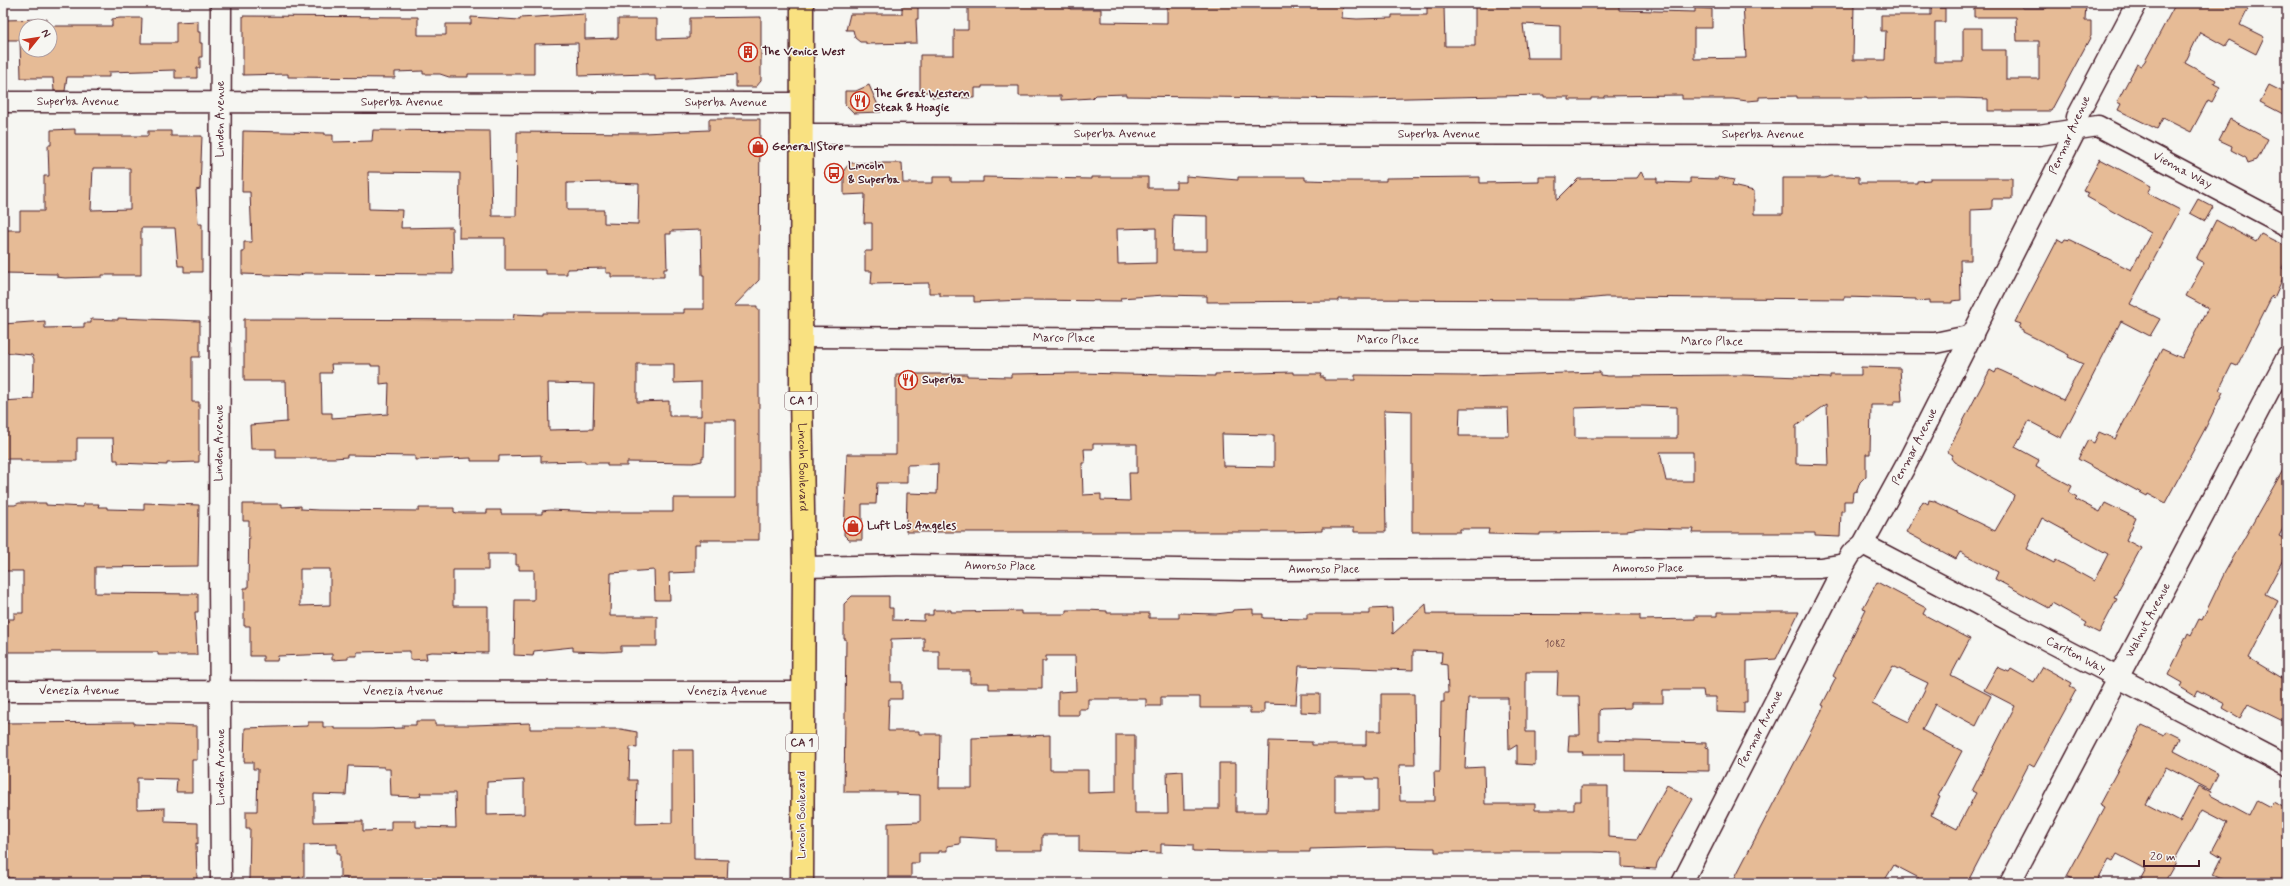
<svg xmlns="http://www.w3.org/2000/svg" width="2290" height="886" viewBox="0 0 2290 886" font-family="Mynerve,sans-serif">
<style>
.building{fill:#e6bb96;stroke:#4a1f2b;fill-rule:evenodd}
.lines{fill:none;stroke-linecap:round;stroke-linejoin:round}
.street-casing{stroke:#4a1f2b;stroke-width:23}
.highway-casing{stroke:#4a1f2b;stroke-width:25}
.street{stroke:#f6f6f2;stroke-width:20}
.highway{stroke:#f9e181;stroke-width:22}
.labels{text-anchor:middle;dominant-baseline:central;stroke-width:3;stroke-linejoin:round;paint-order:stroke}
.number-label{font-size:10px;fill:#714646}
.shield{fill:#f6f6f2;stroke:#7e6067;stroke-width:1}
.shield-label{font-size:11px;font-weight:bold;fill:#4a1f2b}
.poi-label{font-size:12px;font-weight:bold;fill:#4a1f2b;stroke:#f6f6f2;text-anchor:start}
.street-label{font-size:12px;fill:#4a1f2b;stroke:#f6f6f2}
</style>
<rect width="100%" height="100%" fill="#f6f6f2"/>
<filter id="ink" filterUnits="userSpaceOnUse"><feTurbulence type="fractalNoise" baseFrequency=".025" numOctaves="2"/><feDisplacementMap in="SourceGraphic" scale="8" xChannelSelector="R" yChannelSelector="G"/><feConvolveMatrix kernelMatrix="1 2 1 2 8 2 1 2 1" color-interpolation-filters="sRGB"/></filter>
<g filter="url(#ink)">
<!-- building -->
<path class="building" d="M902,3H918V19H916L917,43L866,44V42H860L855,38L853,30H846L850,14H902Z
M968,3H1070V9H1101V22L1167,23V3H1343L1342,18L1357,19L1392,18V15H1427V6H1444L1445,46H1475V3H1619V10L1695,12V8L1712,9V28H1694V59L1746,58L1743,3H1854L1853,60H1885L1886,31H1881V15H1931V8H1945V22H1935V62H1963V28H1982V50H2006V79H2039V41H2017L2016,17H1974V3H2022V8H2047V4H2086L2085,21H2091V36L2051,111H1988V99L1958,98L1867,99V98H1797V96L1759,97V100L1747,101L1733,99H1682V95L1604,96V98H1591V100H1569V97H1544V95L1364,99L1126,96V94L1095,95L1092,98L1061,100V96H1019V86H982V88H975V98L932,97V92H920V55H954V30H968ZM1523,24L1560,26V58H1527Z
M2176,3H2251L2240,25L2264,37L2256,54L2229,40L2225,46L2200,32L2185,63L2216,80L2214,84L2220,87L2212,102L2208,100L2191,132L2163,118L2157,129L2118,110L2121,104L2117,102L2137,64L2141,66L2145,61Z
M585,14V39L618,38V19H657V39L690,38V18L761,17V81L756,87H736V75L655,80V76H648V74L579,76L578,43L534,44V74H468V77H449L440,74H423V71L395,72V78L288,77V74L243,75V16L418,17V35H446V24H471V17L520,20V18Z
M120,18H142L141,43H176V22L198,21V32H200V43H202V57H200V68H197V78H175V70L109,72V77H67L65,91H54L53,78H21L20,40H3V20L47,19V26H26V50H50V26H112V19Z
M869,85L881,112L854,113L845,104V91H856Z
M2269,85L2287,94V105L2283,114L2260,102Z
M709,119H760L759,280L734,306H757V309H759V540H700V544H695V572L669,573L670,600H655L654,570L611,573L610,616H657V646H621V651L604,652L573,651V647L534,651L533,656L514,655L515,600H534V570H519V565H516V554H488V570H453V606H488V653L432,652L426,653L427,659L410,660V651L357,652V656H348V659L332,660V654L278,656L277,661H263V656H250V626H244V588H248L249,521H243V504H282V507L301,506V509L318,510L419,511V508H454V512L457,513H487V510H501V514H542V511L550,510L600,512H673V498H735V420H705L704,457H702V461L693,463L627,462V466H607V463H585V461L541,462V455L499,456V461H471V458L415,460V456L347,455V457L334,458H276V449H251L250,425L287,422L286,381H244V319L513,320L514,314L543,315V313H684V309H704V275H702L701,230L671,231V234H666L667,269H664V277H611V273H606V268L567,269V274H546V270H505V238H459L460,173L368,172L369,209L402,210L401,228L452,227L453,274L304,273L299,276L242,274V252H244V242H252L250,192H242L243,131L325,133V135H333V142L372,141L373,130L490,131L492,216H516L517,132L644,133L709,130ZM610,182V183L639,184L638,224L604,223V210H567V183ZM331,364H371V366H380V384L389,383L388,414L332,418V413H322L321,373H332ZM637,364H674V383L701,382V416H669V401L637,402ZM548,383L594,384L593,429L549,430ZM300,569H330V605L300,606Z
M2230,119L2268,139L2257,160L2248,163L2246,158L2231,150L2232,146L2219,140Z
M75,129V134H99V136H148V131H171V136H202L200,189L196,190L198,224H202V272H184V266H178L175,228H141V275H102V277L65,278L57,277V274L3,273V230H20V211H44V176H49L48,145H51V130ZM93,168H130V209L91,210Z
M2100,159L2151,186L2147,193L2180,210L2130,304L2160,319L2150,336L2121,321L2061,438L2029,421L2015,447L2039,460L2036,467L2072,486L2069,492L2077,497L2075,499L2100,512L2105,503L2136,518L2126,540L2141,548L2114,598L2117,599L2099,633L2085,626L2087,623L2079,618L2052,603L2049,608L1995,579L1998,572L1960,552L1956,559L1906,532L1923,501L1928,504L1929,500L1934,501L1995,531L2012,502L2014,495L1954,462L1951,458L1953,455L1947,452L1990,370L1995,373L1997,369L2002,371L2063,400L2083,364L2068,357L2069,355L2023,332V330L2019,328L2021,324L2015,322L2058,239L2063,242L2065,239L2070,240L2131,270L2151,233L2087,197L2089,193L2083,191ZM2042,518L2108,554L2094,581L2056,560L2054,563L2027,549Z
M850,163H902L903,183H933V177H951V182H983V177L1091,179V177H1148V188H1176V182H1186V176L1238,180V177H1305V180L1342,181H1386V178L1480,177V183L1539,182V177H1557V200L1578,179L1637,178L1641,172L1645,178H1657V182L1690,183V178L1718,179V177L1734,180L1732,186L1754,191V214H1783V178H1825L1830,176H1849L1859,177V183H1917V181L1930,180V178H2012V199H1992V209L1971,210V260H1960L1961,300L1952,301V303H1930V300L1916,301V299L1844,297V299L1605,297L1575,300L1338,299V301L1207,302V296L1165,295L1120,298L1121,301L1025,300L974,302V296H940V293H929V283L871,284L872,271H865V251H872V223H864L865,194L844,195V170ZM1173,215L1207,216V251H1172ZM1156,228V263L1118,264L1117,229Z
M2198,199L2213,207L2205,221L2190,213Z
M2216,220L2256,242L2261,234L2287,247V258L2282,268L2286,271L2274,298L2272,296L2237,366L2232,364L2219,390L2223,392L2206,427L2165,503L2148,494L2147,496L2078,459L2088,440L2094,443L2099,432L2115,439L2162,349L2182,358L2208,308L2186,296L2204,263L2196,259Z
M118,318L200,321V357H192V402H199V462L167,463V465L118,463V460H114L113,438H77V461H21V459H3V401L33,399L34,359L32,355L3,352V324L45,321V328L84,327V323H91V319L118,320Z
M1861,367L1900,368L1902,401H1894V405H1871L1870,454H1866V476L1860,482L1857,491L1853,492L1852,501H1844V511H1841L1840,537L1815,536V533H1693L1694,529H1681L1640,528L1627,530V532L1540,533V535L1488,534L1489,529H1460V532H1412V411L1384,410L1386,532H1354V528H1322V531L1288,532H906L907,493L937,494L938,464L907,465V483H877L876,504H862V540H849L844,535L847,454H896V374H967V376L1011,377V374L1079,373L1215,376V374L1293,372V374H1321L1320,377H1324V380H1355V375L1466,376L1600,372V375L1608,376L1742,375L1830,378V375H1861ZM1827,404L1829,465L1796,464V426ZM1641,406L1677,407V438H1575V408ZM1460,408H1508L1509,436H1459ZM1222,434L1274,435V467L1223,466ZM1093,444H1137V473H1129L1130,501L1101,500V494L1083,495L1082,463H1085L1084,449H1093ZM1660,452H1693V481H1666Z
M2287,463V521L2279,536L2287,540V552L2265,594L2278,601L2249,658L2287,681V723L2248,704L2240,718L2223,708L2225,704L2198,690L2195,696L2180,687L2182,683L2168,675L2188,633L2191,635L2199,619L2202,620L2225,572Z
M19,503H46V505L83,507V504H99L98,507H107V509L144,510V503L199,505L198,566L95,567V593L198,594V612H195L197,655H158V652H7V619H14V613H23V571H3V505H15Z
M1877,582L1926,608L1923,614L1970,639L1951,675L1991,696L1976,726L1935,704L1922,730L1962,751L1938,796L1940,797L1931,815L1957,829L1976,793L1972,791L2015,706L1984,690L1997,667L2009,672L2011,669L2034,682L2043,667L2072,683L2070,687L2076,690L2034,767L2029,764L1967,883H1917L1919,878L1894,865L1883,883H1732L1824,706L1822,705L1836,678L1833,676L1866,609L1863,608ZM1893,666L1928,683L1909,722L1872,704Z
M852,596H889V608H893V620L924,621V615H933V610H951V612L1021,611V614H1066V610H1087L1107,611V613H1149V618H1179V613L1216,614L1232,612L1233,610L1253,609V614H1263V618L1307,619V614H1370V609L1392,608L1393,634L1426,604L1427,614L1640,615V620L1695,619V616H1717V612H1799L1776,659L1747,661V702H1744V713L1716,712V697H1704L1703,690H1663V703H1631V708L1601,709L1599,711V740L1706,743V747L1709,748V771L1625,770V754H1582L1583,752H1568L1569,735H1580L1579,696H1557L1558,672H1526V732H1535V765L1517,764V745L1509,750L1508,698H1468L1465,768L1484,767L1485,804H1535V810H1574V801H1581V786H1608V837L1637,839L1667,785L1693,799L1657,863L1656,869L1622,867V853L1593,852H1435V848H1427L1386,847L1310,849V852H1233L1193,851V845L1161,844V853L1079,851V835H1042V851H996V839L960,837V844L947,846V851H939V853H919V863H911V877H888V823L920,822V795L896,794V792H844L846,639H844V604ZM924,638V651H939V671H970V683H989V689H1042V661H1046V656H1075L1076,691L1058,692V715H1079V709H1088V699H1146V706H1161V697H1200V708H1250V713H1264V703L1296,704L1299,666L1413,670V651L1442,652L1441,664L1447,665L1448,693H1444V702H1441L1440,772H1434L1435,801H1400L1399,765H1415L1414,694H1381V731H1366V745H1312V742L1269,741L1267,812H1236V763H1219V809H1184L1183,771L1167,772L1168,813H1135V735H1116V792L1088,793V770H1050V735L972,738V788H939L940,734H919V731H888L889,699H902V682H891V639ZM1335,777H1366V779H1378V811H1335Z
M1301,694H1320V713L1301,712Z
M416,721H435V725H473L530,723V729H621L637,732V748L630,747L629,780H637L636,824L672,823V750H693L694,859L728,860L727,883H675L676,881H499V883L389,881L385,883H347V878H340V853H337V844L304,845V877H299V883L249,881L250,828H246V811H257L258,769H253V762H244L245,728L308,726V722H323V727H334V729H372L403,728V725H416ZM348,766L384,767V769H390L391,796L417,797L421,796L420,793H455L456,828L416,827V821H391V830L363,831V821L314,822V794L346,795ZM524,780V814L487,815V782Z
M134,722V724L197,726V760H192V792H176L177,779L137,778V809L165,808V822L198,823V844L196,843L197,880L72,882V879H29V883H13V878H3V843L5,844L3,723Z
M2142,725L2164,735L2166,731L2180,738L2174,751L2218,774L2210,790L2166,767L2146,804L2180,822L2199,786L2211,792L2210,795L2249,816L2257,800L2270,807L2273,802L2287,809V869L2280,883H2230L2213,875L2222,857L2212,851L2227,823L2202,810L2174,861L2176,862L2164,883H2150L2141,878L2146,869L2117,854L2113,861L2109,859L2096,883H2080L2067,876L2104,808L2099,805Z"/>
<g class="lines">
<!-- street casing -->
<g class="street-casing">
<g id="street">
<path id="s1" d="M3,102L801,103"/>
<path id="s2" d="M801,134L2039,135L2098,126L2287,226"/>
<path id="s3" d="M802,337L1935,343L1973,335"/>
<path id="s4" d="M1863,544L2287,766"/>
<path id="s5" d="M804,567L910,565L1246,570L1820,568L1845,564"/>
<path id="s6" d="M3,691L802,692"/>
<path id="s7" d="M221,883L219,578L221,3"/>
<path id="s8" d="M1682,883L1845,564L1851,554L1863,544L1907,463L2076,130L2077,117L2137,3"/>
<path id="s9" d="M2010,883L2287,357"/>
</g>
</g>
<!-- highway casing -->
<g class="highway-casing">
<g id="highway">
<path id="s10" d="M802,3L801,393L804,567L802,883"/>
</g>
</g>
<!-- street -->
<use href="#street" class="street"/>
<!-- highway -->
<use href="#highway" class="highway"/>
</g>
</g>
<!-- icons -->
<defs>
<g id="building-ring" transform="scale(1)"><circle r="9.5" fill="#f6f6f2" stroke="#c8321e" stroke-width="1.5"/><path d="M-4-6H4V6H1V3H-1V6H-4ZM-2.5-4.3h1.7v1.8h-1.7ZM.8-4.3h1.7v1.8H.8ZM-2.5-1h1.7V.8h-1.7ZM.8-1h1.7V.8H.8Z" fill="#c8321e"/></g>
<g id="restaurant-ring" transform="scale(1)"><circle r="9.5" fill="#f6f6f2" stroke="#c8321e" stroke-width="1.5"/><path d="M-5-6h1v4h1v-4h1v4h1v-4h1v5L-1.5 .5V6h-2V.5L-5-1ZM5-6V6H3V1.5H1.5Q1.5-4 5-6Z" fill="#c8321e"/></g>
<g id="shop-ring" transform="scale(1)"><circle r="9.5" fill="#f6f6f2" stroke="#c8321e" stroke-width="1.5"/><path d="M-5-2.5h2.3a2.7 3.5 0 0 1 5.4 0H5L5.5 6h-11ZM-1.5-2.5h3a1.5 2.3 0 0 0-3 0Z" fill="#c8321e"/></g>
<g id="bus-ring" transform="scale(1)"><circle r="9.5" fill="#f6f6f2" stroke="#c8321e" stroke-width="1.5"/><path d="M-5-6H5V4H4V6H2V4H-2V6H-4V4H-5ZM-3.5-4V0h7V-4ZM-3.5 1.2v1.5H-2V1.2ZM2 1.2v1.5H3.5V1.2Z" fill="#c8321e"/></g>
</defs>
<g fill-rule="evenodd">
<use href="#building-ring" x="748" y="52"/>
<use href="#restaurant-ring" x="860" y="101"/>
<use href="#shop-ring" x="758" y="147"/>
<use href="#bus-ring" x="834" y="173"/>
<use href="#restaurant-ring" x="908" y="380"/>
<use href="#shop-ring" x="853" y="526"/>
</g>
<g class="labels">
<!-- number labels -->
<g class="number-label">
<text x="1555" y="644">1082</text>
</g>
<!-- shield labels -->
<g class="shield">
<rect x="785" y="392" width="32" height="18" rx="3"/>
<rect x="786" y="734" width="32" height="18" rx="3"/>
</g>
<g class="shield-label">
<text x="801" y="401">CA 1</text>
<text x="802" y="743">CA 1</text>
</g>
<!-- poi labels -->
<g class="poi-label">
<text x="762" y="52">The Venice West</text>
<text x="874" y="94">The Great Western<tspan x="874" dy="14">Steak &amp; Hoagie</tspan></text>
<text x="772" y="147">General Store</text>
<text x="848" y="166">Lincoln<tspan x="848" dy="14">&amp; Superba</tspan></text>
<text x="922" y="380">Superba</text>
<text x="867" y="526">Luft Los Angeles</text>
</g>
<!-- street labels -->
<g class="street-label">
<text stroke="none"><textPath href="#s1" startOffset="75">Superba Avenue</textPath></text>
<text stroke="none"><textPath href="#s1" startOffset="399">Superba Avenue</textPath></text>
<text stroke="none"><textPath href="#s1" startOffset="723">Superba Avenue</textPath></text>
<text stroke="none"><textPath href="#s7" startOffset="764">Linden Avenue</textPath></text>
<text stroke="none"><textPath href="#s2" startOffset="314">Superba Avenue</textPath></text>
<text stroke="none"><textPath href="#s2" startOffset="638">Superba Avenue</textPath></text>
<text stroke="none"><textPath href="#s2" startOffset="962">Superba Avenue</textPath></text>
<text transform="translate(2070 135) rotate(-66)">Penmar Avenue</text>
<text stroke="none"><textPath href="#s2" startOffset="1393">Vienna Way</textPath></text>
<text stroke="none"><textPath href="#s3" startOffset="262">Marco Place</textPath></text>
<text stroke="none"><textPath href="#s3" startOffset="586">Marco Place</textPath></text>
<text stroke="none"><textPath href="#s3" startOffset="910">Marco Place</textPath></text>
<text stroke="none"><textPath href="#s7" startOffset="440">Linden Avenue</textPath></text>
<text stroke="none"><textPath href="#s8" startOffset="496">Penmar Avenue</textPath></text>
<text stroke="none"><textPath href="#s10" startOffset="464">Lincoln Boulevard</textPath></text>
<text stroke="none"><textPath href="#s5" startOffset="196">Amoroso Place</textPath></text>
<text stroke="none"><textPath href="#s5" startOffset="844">Amoroso Place</textPath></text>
<text stroke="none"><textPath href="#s5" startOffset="520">Amoroso Place</textPath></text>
<text stroke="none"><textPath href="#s9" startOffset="297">Walnut Avenue</textPath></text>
<text stroke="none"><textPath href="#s4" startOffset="240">Carlton Way</textPath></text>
<text stroke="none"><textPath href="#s6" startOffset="76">Venezia Avenue</textPath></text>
<text stroke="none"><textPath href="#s6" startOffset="400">Venezia Avenue</textPath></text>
<text stroke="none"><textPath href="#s6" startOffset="724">Venezia Avenue</textPath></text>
<text stroke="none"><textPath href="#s8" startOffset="173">Penmar Avenue</textPath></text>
<text transform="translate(221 767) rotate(-90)">Linden Avenue</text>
<text transform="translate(802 815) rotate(-90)">Lincoln Boulevard</text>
</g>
</g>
<!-- margin -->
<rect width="2290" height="886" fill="none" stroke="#f6f6f2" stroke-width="16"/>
<rect x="8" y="8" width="2274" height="870" fill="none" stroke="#4a1f2b" stroke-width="1.5" filter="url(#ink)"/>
<!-- north arrow -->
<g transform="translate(38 38) rotate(60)"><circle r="19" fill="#f6f6f2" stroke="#b1a0a2"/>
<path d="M0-3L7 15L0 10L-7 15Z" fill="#c8321e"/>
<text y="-6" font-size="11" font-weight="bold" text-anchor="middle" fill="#4a1f2b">N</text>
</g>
<!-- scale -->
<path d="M2144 860v6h55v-6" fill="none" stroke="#4a1f2b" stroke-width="2"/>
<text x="2150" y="860" font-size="12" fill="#4a1f2b" stroke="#f6f6f2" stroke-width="3" paint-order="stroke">20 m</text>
</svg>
